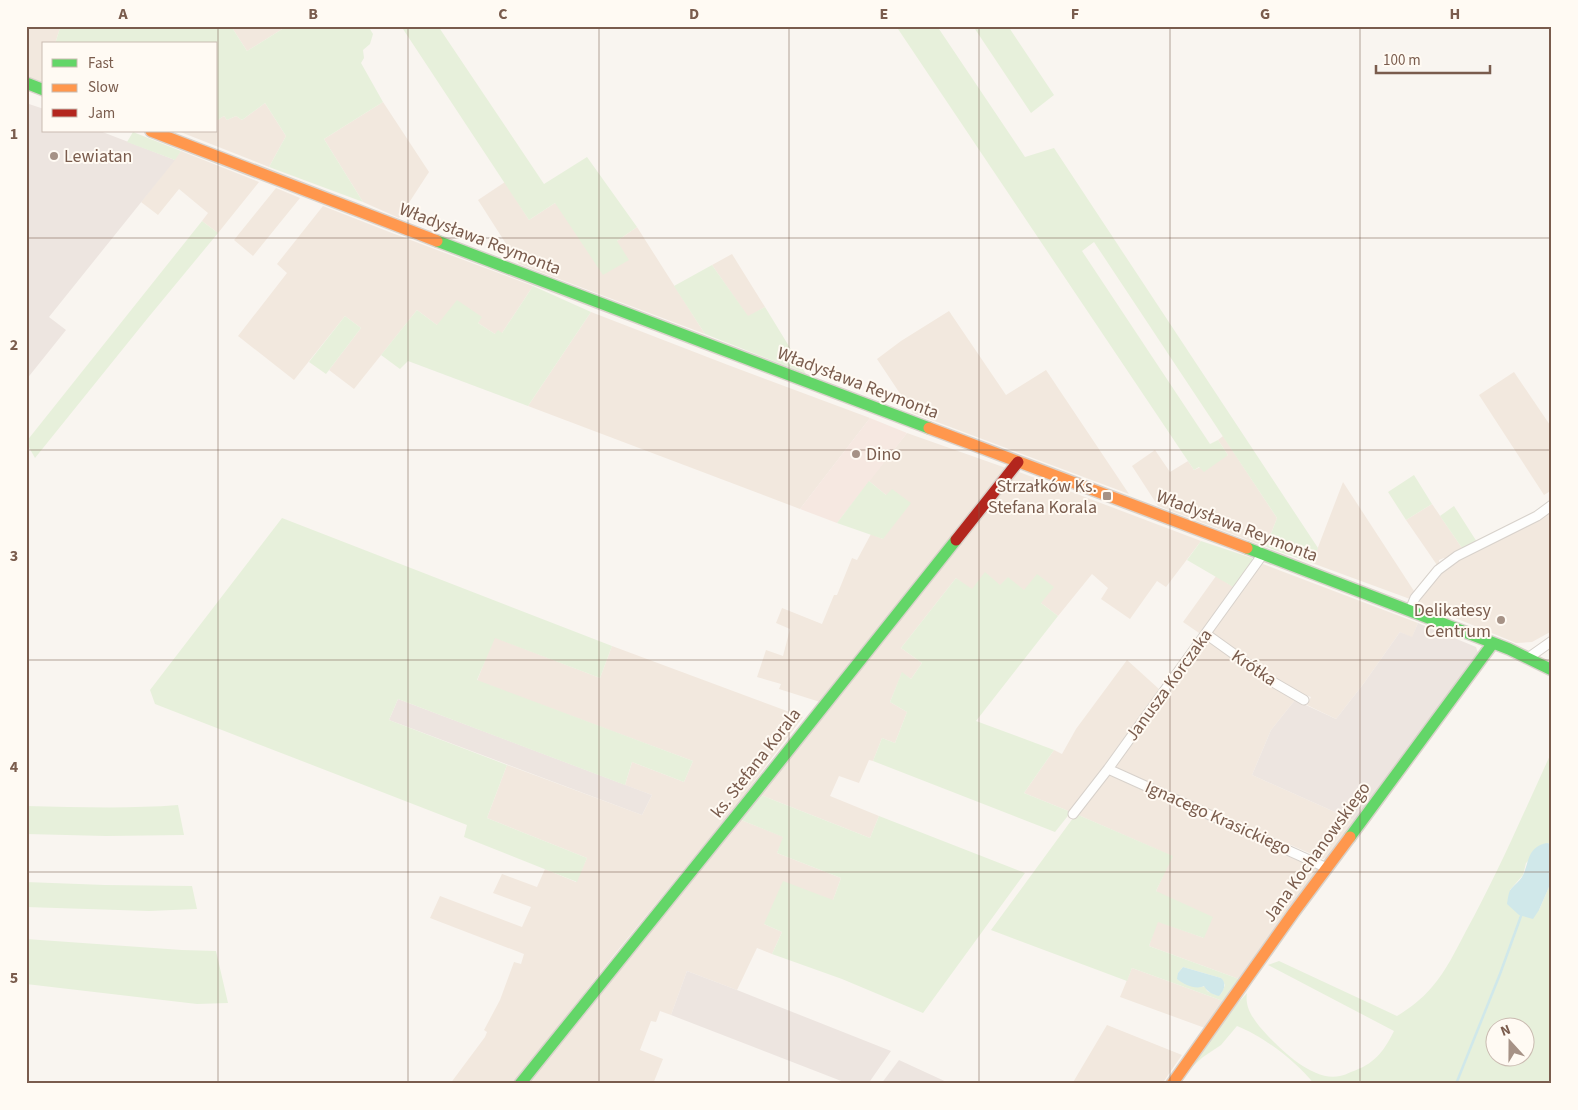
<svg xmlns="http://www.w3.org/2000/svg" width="1578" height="1110" viewBox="0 0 1578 1110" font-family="'Source Sans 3',sans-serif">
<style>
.residential{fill:#f2e8de}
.commercial{fill:#f6e8e1}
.industrial{fill:#ede5e0}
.green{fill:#e7f0db;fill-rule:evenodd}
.water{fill:#d0e8ea}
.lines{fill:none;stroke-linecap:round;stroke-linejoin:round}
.stream{stroke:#d0e8ea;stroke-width:2.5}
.street-casing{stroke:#d7d1cb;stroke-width:11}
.fast-casing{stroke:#d9d2cb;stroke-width:14}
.slow-casing{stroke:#d9d2cb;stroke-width:14}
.jam-casing{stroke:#d9d2cb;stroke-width:14}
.street{stroke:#fefefd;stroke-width:9}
.fast{stroke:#63d668;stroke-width:11}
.slow{stroke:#ff974d;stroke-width:11}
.jam{stroke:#b3261e;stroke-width:11}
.grid{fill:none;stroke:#7a5c4d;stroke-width:1;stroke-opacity:0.55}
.poi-dot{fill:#a69286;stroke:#fffaf3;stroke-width:2}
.labels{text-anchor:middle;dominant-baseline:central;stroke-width:4;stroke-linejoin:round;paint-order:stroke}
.poi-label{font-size:18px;fill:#7a5c4d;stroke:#fffaf3;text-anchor:start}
.street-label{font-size:18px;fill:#7a5c4d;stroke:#fffaf3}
.neatline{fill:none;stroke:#7a5c4d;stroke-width:2}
.grid-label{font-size:16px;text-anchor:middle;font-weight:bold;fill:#7a5c4d}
</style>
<rect width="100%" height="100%" fill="#f9f5f0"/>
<!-- residential -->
<path class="residential" d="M26,26H56L60,28L55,44H44V73L41,82L26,76Z
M231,26H287L247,51Z
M383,102L429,172L399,218L363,202L324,139Z
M265,103L286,136L269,167L178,131H216V121L224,116L227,120L236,116L242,120Z
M181,151L259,182L218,233L202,221L208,213L179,189L158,215L141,202Z
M505,182L529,220L555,203L617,241L637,227L705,334L519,264L478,200Z
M276,188L300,198L253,256L234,240Z
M323,206L392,233L533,286L502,333L495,334L478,323L481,317L437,325L417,310L354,389L329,370L361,328L345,316L294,380L238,336L287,273L277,264Z
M732,254L765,307L748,317L712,265Z
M949,311L1006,395L1046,370L1129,494L913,413L877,359L901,341Z
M591,312L728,365L870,418L800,509L528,406Z
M1514,372L1552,428V490L1544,495L1479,395Z
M907,433L1006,468L820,702L779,689L781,684L757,677L766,650L783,656L790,629L776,623L782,608L822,624L834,595H837L852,558L857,560L871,534L883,539L886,495L869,481Z
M1223,436L1277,518L1266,547L1158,506L1132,466L1155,450L1170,472L1188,461L1194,470L1228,455L1218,440Z
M1019,472L1201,541L1166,587L1157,581L1130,619L1101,599L1108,588L1092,574L1058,616L1024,590L1001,585L971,590L956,578L901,648L922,663L911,679L902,673L890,702L907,712L895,743L882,738L873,761L869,760L859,783L839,776L830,796L879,816L870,838L761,795L895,625L1016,473Z
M1343,482L1414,591L1410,599L1312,563Z
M1432,504L1462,548L1446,559L1444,558L1439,560V563L1437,565L1406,520Z
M1552,511V631L1532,642L1516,643L1419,603L1425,590L1439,573L1455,562Z
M1263,564L1418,623L1412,638L1400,632L1364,683L1336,719L1307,705L1311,697L1299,693L1273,680L1213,637L1211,631L1260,566Z
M1216,576L1235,588L1202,635L1183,622Z
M494,637L600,678L612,646L803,717L738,803L614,955L513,1084H450L485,1037L487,1032L484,1030L500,1000L514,962L521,964L524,954L430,918L440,896L522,927L531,907L493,893L502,874L537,887L545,869L576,882L587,858L487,818L507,765L642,815L652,795L625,785L632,762L684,782L693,761L477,681Z
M1207,639L1295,700L1271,730L1252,775L1355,821L1328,857L1323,859L1247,826L1115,767V763Z
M1127,660L1159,689L1071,812L1024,793L1054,750L1062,754L1076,729Z
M1107,774L1317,869V871L1239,979L1149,946L1157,921L1204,938L1156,891L1172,856L1076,814Z
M741,820L784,837L777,853L841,878L833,900L764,924L782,932L772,954L757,948L737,990L687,971L671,1015L660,1011L656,1022L651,1021L640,1050L663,1059L653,1084H528L647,934L701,870Z
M1132,968L1223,1001L1205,1028L1120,997Z
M1107,1025L1182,1055L1162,1084H1072Z"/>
<!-- commercial -->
<path class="commercial" d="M870,418L907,433L837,523L800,509Z"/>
<!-- industrial -->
<path class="industrial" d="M26,103L44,109V131H100L175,160L49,317L66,330L26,380Z
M1418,623L1476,647L1478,653L1355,821L1252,775L1271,730L1295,700L1336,719L1364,683L1400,632L1412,637Z
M398,699L652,795L642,815L389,720Z
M687,971L737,990L891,1051L868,1084H849L671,1015Z
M899,1060L951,1084H881Z"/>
<!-- green -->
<path class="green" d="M56,26H231L247,51L287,26H368L373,34L370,44L363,50L364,58L361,63L383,102L324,139L363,202L269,167L286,136L265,103L242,120L236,116L227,120L224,116L216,121V44H55L60,28Z
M401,26H438L544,184L587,157L637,227L617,241L629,260L603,275L555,203L529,220Z
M896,26H937L1025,157L1054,148L1318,548L1312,563L1266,547L1277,518L1094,242L1082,251L1210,444L1218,440L1228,455L1204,472L1199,467L1194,470Z
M973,26H1008L1054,95L1031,113Z
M133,132L181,151L175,160L127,142Z
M202,221L218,233L147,319L35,458L26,442Z
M712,265L748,316L765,307L806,374L705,334L674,286Z
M533,286L591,312L528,406L408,361L400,369L381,355L417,310L437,325L457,300L482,317L478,323L495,334L498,330L502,333Z
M345,316L361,328L326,374L309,362Z
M1414,475L1432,504L1406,520L1388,492Z
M869,481L886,495L892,489L911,503L883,539L837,523Z
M1454,506L1477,542L1462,548L1440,516Z
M282,518L612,646L600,678L495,638L477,680L693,761L684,782L632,762L625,785L398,699L389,720L507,765L487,818L587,858L577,882L464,837L467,825L155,704L150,690Z
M1201,541L1252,558L1253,561L1235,588L1187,560Z
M985,572L1000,585L1008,577L1024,590L1037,574L1054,587L1041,603L1058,616L976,721L1054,750L1024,793L1071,812L1055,832L873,761L882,738L895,743L907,712L890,702L902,672L911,679L922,663L901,648L956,578L972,589Z
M1552,751V844L1547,843L1526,863L1523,875L1510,890L1539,910L1552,880V1084H1314C1297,1062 1263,1036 1237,1026L1221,1045L1203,1057L1189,1070L1235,1006L1247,993C1244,1010 1257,1024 1268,1036C1284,1053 1315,1082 1340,1076C1344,1075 1347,1074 1351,1072C1374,1064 1383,1053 1394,1031L1268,965L1279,961L1397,1016C1410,1008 1422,999 1432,987C1446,971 1456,950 1466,931C1498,873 1524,812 1552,751ZM1496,1028H1526V1058H1496Z
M761,795L870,838L879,816L1025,873L923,1013L842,979L772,954L782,932L764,924L783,881L833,900L841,878L777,853L783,837L741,820Z
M178,805L184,835L106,836L26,834V806C77,807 128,809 178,805Z
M1076,814L1173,856L1156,891L1213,917L1204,938L1158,922L1149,946L1239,979L1223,1001L1132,968L1127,981L991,930ZM1183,967L1221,978L1225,985L1221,994L1216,995L1207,991L1205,986L1202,987L1178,973Z
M26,882L105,885L192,886L197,909L149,911L26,907Z
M26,939L182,950L216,951L228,1003L197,1004L26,984Z"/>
<!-- water -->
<path class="water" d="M1547,843L1552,844V880L1539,910L1533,919L1519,915L1507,904C1508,899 1508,893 1511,889C1515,884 1519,882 1522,877C1530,863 1526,847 1547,843Z
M1183,967L1221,978C1227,983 1224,991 1219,996C1214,995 1207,992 1204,986C1196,990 1185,985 1177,979L1178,973Z"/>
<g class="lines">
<!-- stream -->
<path class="stream" d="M1456,1084L1500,974L1521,916"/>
<!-- street casing -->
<g class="street-casing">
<path id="street" d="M1410,610L1415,598L1438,570L1457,556L1537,516L1552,505
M1206,634L1273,682L1304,700
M1528,658L1552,641
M1108,769L1327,868
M1073,814L1108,769L1263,554"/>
</g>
<!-- fast casing -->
<g class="fast-casing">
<path id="fast" d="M26,83L44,90
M437,241L929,428
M1247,548L1509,649L1552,670
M1350,837L1493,643
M520,1084L757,790L956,540"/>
</g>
<!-- slow casing -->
<g class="slow-casing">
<path id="slow" d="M151,131L437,241
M929,428L1247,548
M1172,1084L1294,912L1350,837"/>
</g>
<!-- jam casing -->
<g class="jam-casing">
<path id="jam" d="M956,540L1018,462"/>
</g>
<!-- street -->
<use href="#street" class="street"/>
<!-- fast -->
<use href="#fast" class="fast"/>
<!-- slow -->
<use href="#slow" class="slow"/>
<!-- jam -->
<use href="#jam" class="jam"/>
</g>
<!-- grid -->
<path class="grid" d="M218,26V1084M408,26V1084M599,26V1084M789,26V1084M979,26V1084M1170,26V1084M1360,26V1084M26,238H1552M26,450H1552M26,660H1552M26,872H1552"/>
<!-- markers -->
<g class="poi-dot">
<circle cx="54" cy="156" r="5"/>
<circle cx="856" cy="454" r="5"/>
<rect x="1102" y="491" width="10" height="10" rx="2.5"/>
<circle cx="1501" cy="620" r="5"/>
</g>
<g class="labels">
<!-- poi labels -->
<g class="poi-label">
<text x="64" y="156">Lewiatan</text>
<text x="866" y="454">Dino</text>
<text x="1097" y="486" text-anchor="end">Strzałków Ks.<tspan x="1097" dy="21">Stefana Korala</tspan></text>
<text x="1491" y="610" text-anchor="end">Delikatesy<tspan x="1491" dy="21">Centrum</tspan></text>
</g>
<!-- street labels -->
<g class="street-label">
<text transform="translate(480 239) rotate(21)">Władysława Reymonta</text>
<text transform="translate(858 383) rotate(21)">Władysława Reymonta</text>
<text transform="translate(1237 526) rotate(21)">Władysława Reymonta</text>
<text transform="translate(1254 668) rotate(34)">Krótka</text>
<text transform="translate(1169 685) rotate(-54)">Janusza Korczaka</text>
<text transform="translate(756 763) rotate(-52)">ks. Stefana Korala</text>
<text transform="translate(1218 818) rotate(24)">Ignacego Krasickiego</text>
<text transform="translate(1317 852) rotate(-54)">Jana Kochanowskiego</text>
</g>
</g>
<!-- border -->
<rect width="1578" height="1110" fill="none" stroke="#fffaf3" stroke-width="55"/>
<!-- legend -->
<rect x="42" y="42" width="175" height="90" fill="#fffaf3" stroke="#cabbb1"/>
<rect x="52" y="59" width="25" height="8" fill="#63d668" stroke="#cabbb1"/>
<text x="88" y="68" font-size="15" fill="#7a5c4d">Fast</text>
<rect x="52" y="84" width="25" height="8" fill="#ff974d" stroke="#cabbb1"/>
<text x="88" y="92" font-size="15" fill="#7a5c4d">Slow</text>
<rect x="52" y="109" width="25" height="8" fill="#b3261e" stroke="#cabbb1"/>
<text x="88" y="118" font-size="15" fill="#7a5c4d">Jam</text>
<!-- north arrow -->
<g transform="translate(1510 1042) rotate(339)"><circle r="24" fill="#fffaf3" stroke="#cabbb1"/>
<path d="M0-4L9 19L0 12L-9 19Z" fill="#a69286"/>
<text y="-8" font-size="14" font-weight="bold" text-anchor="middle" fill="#7a5c4d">N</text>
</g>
<!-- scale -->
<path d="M1376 65v8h114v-8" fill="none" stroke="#7a5c4d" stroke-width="2.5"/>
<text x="1383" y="65" font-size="15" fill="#7a5c4d" stroke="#fffaf3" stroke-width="4" paint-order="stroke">100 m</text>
<rect x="28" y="28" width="1522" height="1054" class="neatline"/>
<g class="grid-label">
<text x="123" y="19">A</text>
<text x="313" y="19">B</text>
<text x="503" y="19">C</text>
<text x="694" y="19">D</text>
<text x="884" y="19">E</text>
<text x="1075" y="19">F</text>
<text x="1265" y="19">G</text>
<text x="1455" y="19">H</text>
<text x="14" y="139">1</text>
<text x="14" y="350">2</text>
<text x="14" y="561">3</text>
<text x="14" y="772">4</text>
<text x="14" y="983">5</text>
</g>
</svg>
